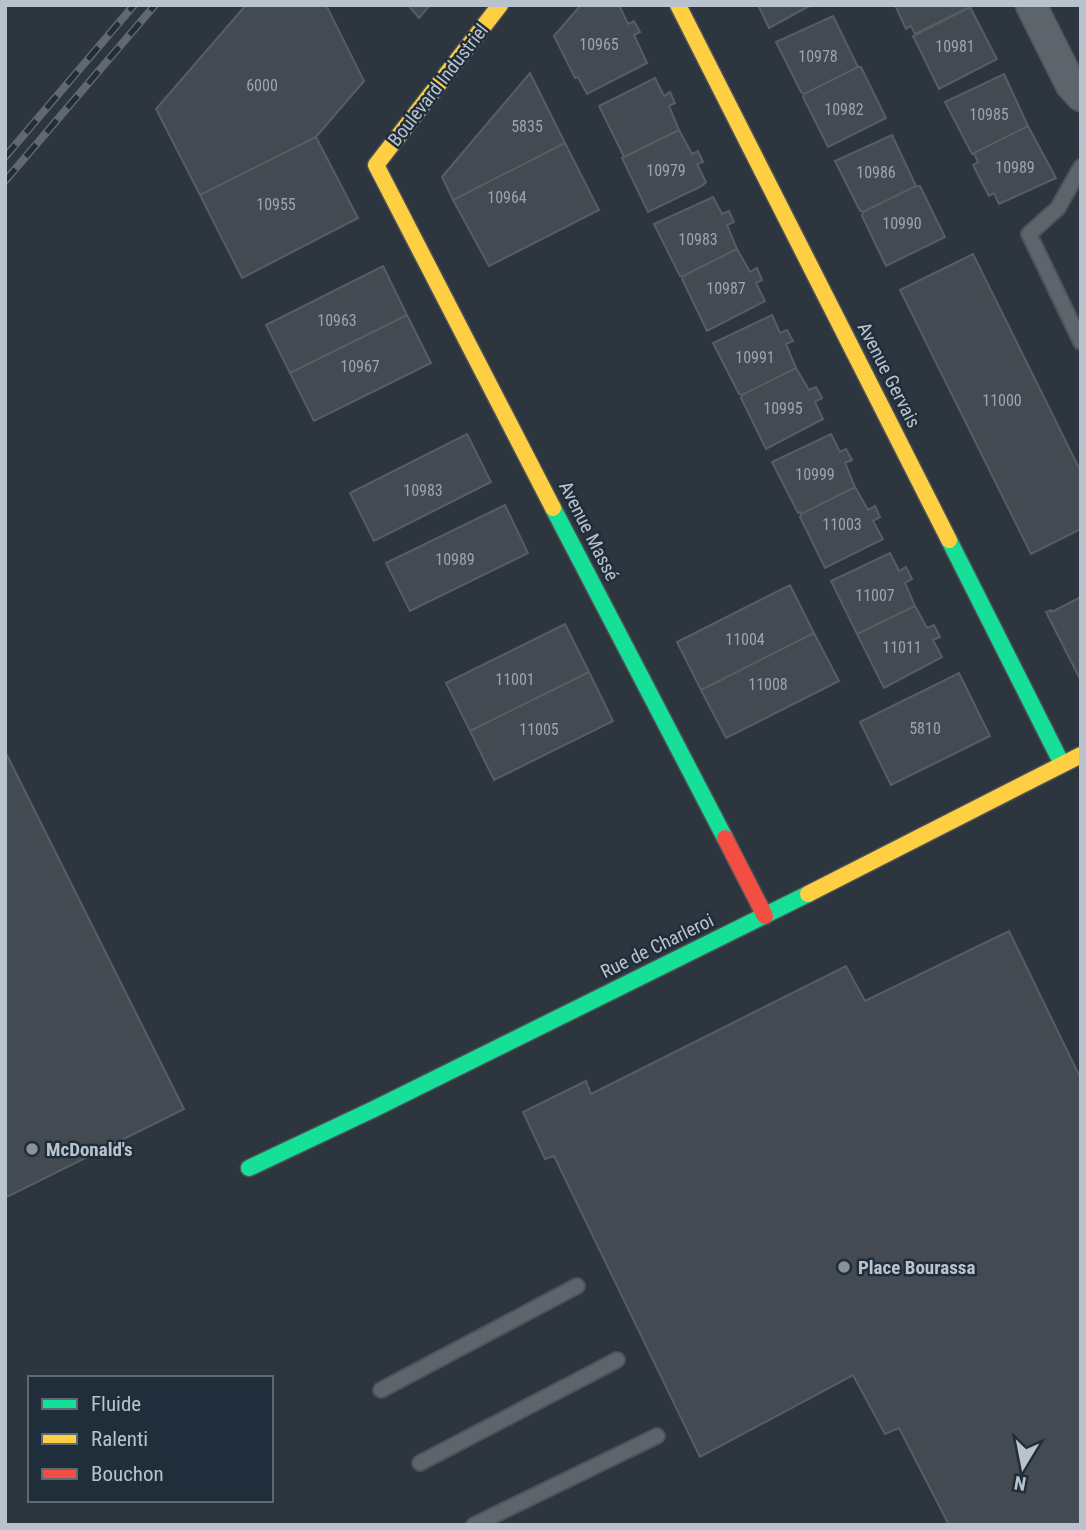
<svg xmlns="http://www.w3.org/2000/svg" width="1086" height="1530" viewBox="0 0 1086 1530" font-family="'Roboto Condensed',sans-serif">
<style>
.building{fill:#434a51;stroke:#565e65;stroke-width:2}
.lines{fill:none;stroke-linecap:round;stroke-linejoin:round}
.lane-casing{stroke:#4c5258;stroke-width:18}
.street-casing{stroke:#4c5258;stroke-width:33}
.fast-casing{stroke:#4c5258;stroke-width:19}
.slow-casing{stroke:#4c5258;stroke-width:19}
.jam-casing{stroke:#4c5258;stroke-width:19}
.lane{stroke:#5e646b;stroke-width:14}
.street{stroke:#5e646b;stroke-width:30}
.fast{stroke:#16e098;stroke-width:16}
.slow{stroke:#ffcf43;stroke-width:16}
.jam{stroke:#f24e42;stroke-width:16}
.rail-casing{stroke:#62686f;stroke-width:8}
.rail{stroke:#202d3a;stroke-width:5;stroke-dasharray:16;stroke-linecap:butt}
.poi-dot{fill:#88929c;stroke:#202d3a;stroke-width:2.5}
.labels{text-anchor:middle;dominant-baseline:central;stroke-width:5;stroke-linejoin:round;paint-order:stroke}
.number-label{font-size:16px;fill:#9ca5af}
.street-label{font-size:19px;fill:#b9c3ce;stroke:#202d3a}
.poi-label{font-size:19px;font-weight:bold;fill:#b9c3ce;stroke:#202d3a;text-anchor:start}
</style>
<rect width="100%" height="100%" fill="#2d363e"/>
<!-- building -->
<path class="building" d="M246,5H326L364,81L316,137L200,195L156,109Z
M408,5H430L419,18Z
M581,5H619L628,24L634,21L640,32L634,35L647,63L587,94L578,77L575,78L554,36Z
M758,5H811L769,28Z
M895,5H969L970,7L915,34L911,26L906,29Z
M970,7L997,59L939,89L913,36Z
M833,16L858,67L804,94L801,92L776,42Z
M858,67H861L886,118L828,147L803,97L804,94Z
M530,73L565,143L453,200L442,177Z
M1004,74L1028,126L972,154L945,102Z
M655,78L664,96L670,92L675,103L669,106L679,130L624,157L599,106Z
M1028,126L1056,178L999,204L994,193L989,196L973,165L978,162L974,153Z
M679,130L692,154L698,151L703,162L697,164L706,182L702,186L648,212L622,158Z
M892,135L916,186L863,212L860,211L835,161Z
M316,137L358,218L242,278L200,195Z
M565,143L599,210L489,266L453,200Z
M916,186H920L945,237L886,266L862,216L863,212Z
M713,197L722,214L729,211L734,222L727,225L737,249L683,276H680L654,224Z
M737,249L750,272L757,268L762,280L756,283L765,301L707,331L682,279L683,276Z
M973,254L1081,472V529L1031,554L900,290Z
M383,266L407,315L290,373L266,325Z
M407,315L431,363L314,421L290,373Z
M772,315L780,333L787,330L793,341L786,344L796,368L742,395L739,394L713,343Z
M796,368L809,390L816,387L822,398L815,402L823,419L766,449L741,398L742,395Z
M467,434L491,482L374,541L350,493Z
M831,434L840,452L846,449L852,460L845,463L855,487L801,514L800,512L798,513L772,462Z
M855,487L868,510L875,506L880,517L873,521L883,539L825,568L800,517L801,514Z
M505,505L528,553L410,611L386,563Z
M890,553L899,571L906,567L912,579L905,583L915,606L857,634L831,581Z
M790,585L814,633L701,690L677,642Z
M1081,597V681L1046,612L1051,610L1052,612Z
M915,606L927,628L934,625L940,637L933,640L942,657L884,688L857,634Z
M565,624L589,672L470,731L446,683Z
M814,633L839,681L726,738L701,690Z
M589,672L613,721L494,780L470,731Z
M959,673L990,736L891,785L860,722Z
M5,751L184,1109L5,1198Z
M1009,931L1081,1079V1525H949L899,1428L885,1434L853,1375L700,1457L554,1156L545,1159L523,1112L586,1081L591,1094L846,966L865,1001Z"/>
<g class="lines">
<!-- lane casing -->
<g class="lane-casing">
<path id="lane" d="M1081,167L1058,208L1029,234L1081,342
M381,1390L577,1286
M420,1463L617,1360
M474,1525L657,1436"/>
</g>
<!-- street casing -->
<g class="street-casing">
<path id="street" d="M1031,5L1071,85L1081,96"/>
</g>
<!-- fast casing -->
<g class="fast-casing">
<path id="fast" d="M553,508L725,838
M949,540L1062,764
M249,1168L374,1109L808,894"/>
</g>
<!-- slow casing -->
<g class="slow-casing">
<path id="slow" d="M500,5L376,165L553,508
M678,5L949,540
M808,894L1081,755"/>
</g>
<!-- jam casing -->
<g class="jam-casing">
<path id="jam" d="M725,838L765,916"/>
</g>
<!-- lane -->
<use href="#lane" class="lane"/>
<!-- street -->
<use href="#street" class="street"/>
<!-- fast -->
<use href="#fast" class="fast"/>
<!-- slow -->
<use href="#slow" class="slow"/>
<!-- jam -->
<use href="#jam" class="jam"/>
<!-- rail casing -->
<g class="rail-casing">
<path id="rail" d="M5,157L134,5
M5,181L155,5"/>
</g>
<!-- rail -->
<use href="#rail" class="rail"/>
</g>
<!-- markers -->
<g class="poi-dot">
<circle cx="32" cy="1149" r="7"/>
<circle cx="844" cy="1267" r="7"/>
</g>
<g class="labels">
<!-- number labels -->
<g class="number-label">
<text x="599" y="44">10965</text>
<text x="955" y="46">10981</text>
<text x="818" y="56">10978</text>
<text x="262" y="85">6000</text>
<text x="844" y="109">10982</text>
<text x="989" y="114">10985</text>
<text x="527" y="126">5835</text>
<text x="1015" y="167">10989</text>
<text x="666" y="170">10979</text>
<text x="876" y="172">10986</text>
<text x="507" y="197">10964</text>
<text x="276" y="204">10955</text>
<text x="902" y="223">10990</text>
<text x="698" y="239">10983</text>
<text x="726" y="288">10987</text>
<text x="337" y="320">10963</text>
<text x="755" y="357">10991</text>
<text x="360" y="366">10967</text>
<text x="1002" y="400">11000</text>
<text x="783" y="408">10995</text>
<text x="815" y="474">10999</text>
<text x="423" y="490">10983</text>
<text x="842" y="524">11003</text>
<text x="455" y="559">10989</text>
<text x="875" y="595">11007</text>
<text x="745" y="639">11004</text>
<text x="902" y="647">11011</text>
<text x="515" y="679">11001</text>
<text x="768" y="684">11008</text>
<text x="925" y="728">5810</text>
<text x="539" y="729">11005</text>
</g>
<!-- street labels -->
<g class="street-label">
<text transform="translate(438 85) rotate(-52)">Boulevard Industriel</text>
<text transform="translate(889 375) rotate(63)">Avenue Gervais</text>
<text transform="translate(589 531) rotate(63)">Avenue Massé</text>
<text transform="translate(657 946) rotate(-26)">Rue de Charleroi</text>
</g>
<!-- poi labels -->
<g class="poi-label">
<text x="46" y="1149">McDonald's</text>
<text x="858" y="1267">Place Bourassa</text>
</g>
</g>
<!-- border -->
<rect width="1086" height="1530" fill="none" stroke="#b9c3ce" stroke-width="14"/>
<!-- legend -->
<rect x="28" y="1376" width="245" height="126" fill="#202d3a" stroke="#5d6975" stroke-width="2"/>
<rect x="42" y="1399" width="35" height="10" fill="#16e098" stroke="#5d6975" stroke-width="2"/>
<text x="91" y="1411" font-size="21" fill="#b9c3ce">Fluide</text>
<rect x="42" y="1434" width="35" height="10" fill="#ffcf43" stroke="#5d6975" stroke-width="2"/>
<text x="91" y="1446" font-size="21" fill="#b9c3ce">Ralenti</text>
<rect x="42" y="1469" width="35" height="10" fill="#f24e42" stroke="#5d6975" stroke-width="2"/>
<text x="91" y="1481" font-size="21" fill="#b9c3ce">Bouchon</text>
<!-- north arrow -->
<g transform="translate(1023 1467) rotate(190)" stroke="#202d3a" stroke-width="5" paint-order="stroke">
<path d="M0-5L12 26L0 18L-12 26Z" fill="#b9c3ce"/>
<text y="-10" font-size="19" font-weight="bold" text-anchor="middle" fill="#b9c3ce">N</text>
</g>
</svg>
